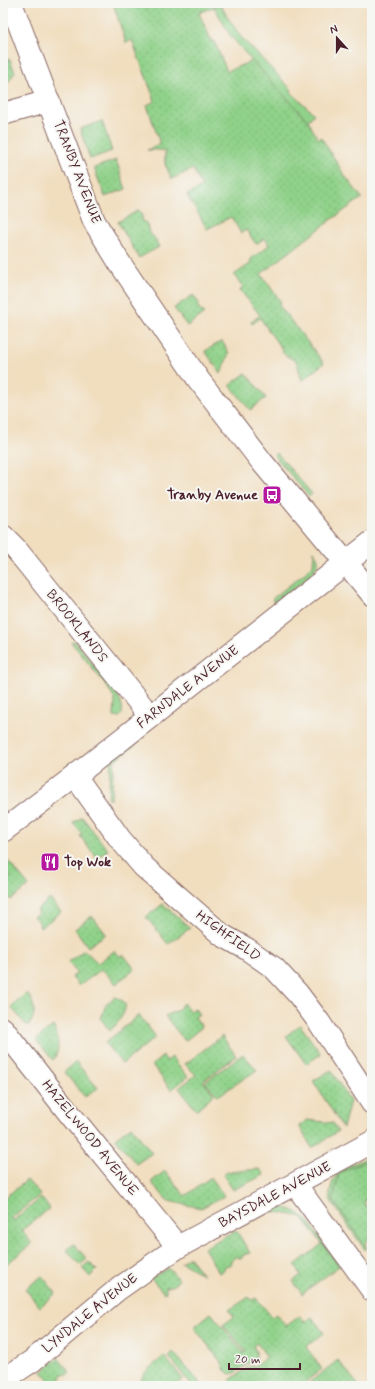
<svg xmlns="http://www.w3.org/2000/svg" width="375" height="1389" viewBox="0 0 375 1389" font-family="Mynerve,sans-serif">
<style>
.grass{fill:#90d28a;stroke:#6d785a}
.garden{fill:url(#garden-dots);stroke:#6d785a}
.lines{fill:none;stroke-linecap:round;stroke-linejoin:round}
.street-casing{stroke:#84625f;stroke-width:24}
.street{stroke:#fff;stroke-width:22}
.labels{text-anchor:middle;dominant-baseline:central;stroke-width:4;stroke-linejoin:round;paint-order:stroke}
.street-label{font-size:14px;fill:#4a1f2b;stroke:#f6f6f2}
.poi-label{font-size:14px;font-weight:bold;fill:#4a1f2b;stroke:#f6f6f2;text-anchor:end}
</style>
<defs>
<pattern id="garden-dots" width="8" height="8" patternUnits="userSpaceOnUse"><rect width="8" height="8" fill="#90d28a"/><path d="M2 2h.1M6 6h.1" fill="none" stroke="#7eb477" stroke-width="1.8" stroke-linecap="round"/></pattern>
</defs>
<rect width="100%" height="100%" fill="#f6f6f2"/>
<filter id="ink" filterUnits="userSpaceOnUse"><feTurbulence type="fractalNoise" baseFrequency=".025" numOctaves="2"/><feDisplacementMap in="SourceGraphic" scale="8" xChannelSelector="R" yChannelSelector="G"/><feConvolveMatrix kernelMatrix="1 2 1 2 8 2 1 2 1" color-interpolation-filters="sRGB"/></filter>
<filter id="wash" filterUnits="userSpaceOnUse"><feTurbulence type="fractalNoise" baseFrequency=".012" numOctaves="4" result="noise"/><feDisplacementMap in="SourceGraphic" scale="16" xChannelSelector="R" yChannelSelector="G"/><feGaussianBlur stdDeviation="0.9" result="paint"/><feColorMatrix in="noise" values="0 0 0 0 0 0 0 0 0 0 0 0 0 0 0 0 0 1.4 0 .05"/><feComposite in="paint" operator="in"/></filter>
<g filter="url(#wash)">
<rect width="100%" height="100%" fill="#f1debf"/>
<!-- grass -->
<path class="grass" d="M220,4L230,21L240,36L292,90L291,92L314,114L308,121L252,61L230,35L214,7Z
M277,453L312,494L309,497L274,455Z
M314,551C315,554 318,557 318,560C320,573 284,595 274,602L272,599L306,572L313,565Z
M75,641L117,694C121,700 128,720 114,717L115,699L106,685L71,642Z
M138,738L140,741L114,761L111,799H108L111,759Z
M366,1158L368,1160L339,1173L333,1200L367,1248L365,1250L331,1201C329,1196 330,1193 331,1188C335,1168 349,1166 366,1158Z
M274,1208C287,1207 296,1210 306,1219L341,1265L339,1266L302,1217L271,1211L270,1210Z"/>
<!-- garden -->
<path class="garden" d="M113,3H220V4L199,13L212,42L214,41L227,71L252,61L308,121L318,139L321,137L345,176L362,198L331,220L261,274L281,302L278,304L324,363L302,381L297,362L287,356L283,353L281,349L282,346L280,347L260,318L252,324L251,322L260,315L240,290L243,287L234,275L250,264L251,259L269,245L265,238L256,244L246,230L241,233L231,217L207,229L193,204H192L187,195L202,187L193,169L172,179L165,164V152L160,150H147L160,144L147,105L155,101L132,40L126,43Z
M3,57L10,60L15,72L3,90Z
M102,121L112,151L90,159L80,129Z
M116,160L126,189L105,197L94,168Z
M139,210L142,216V220L147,224L149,233L154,237L159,247L139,258L118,222Z
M193,295L199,303L198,306L200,310L205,313L187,326L174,308Z
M222,341L229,353L221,374L205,351Z
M246,373L266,398L250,410L230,385Z
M82,817L108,850L97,858L80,836L82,834L73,823Z
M7,860L29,886L11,900L3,891V884L12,876L3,883V863Z
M50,899L61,912L40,928L39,922L35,918L33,917L39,913L37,910Z
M163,904L190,928L168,944L146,917Z
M92,916L106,934L88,947L75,929Z
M84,950L98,963L114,951L116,952L121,957L123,954L135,969L116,984L102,969L79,986L72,977L77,973L68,962Z
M27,993C35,1004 37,1014 29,1025H26L11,1007Z
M115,997C137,1002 118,1023 110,1031L101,1019L106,1004Z
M183,1003L190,1011L194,1008L199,1014L195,1017L202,1027L185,1041L165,1016L178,1010Z
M139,1015L156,1037L122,1064L105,1043Z
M300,1025L321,1054L306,1064L286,1036Z
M53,1026C58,1036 61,1051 53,1060L36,1040Z
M222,1036L236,1056L203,1081L214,1094L196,1110L179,1088L196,1075L185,1064Z
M243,1054L257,1070L218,1096L205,1082Z
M163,1056L167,1061L172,1057L188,1077L171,1090L152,1065Z
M76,1062L98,1088L85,1097L64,1072Z
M331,1070L350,1101L343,1128L313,1081Z
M307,1120L333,1123L338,1131L312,1148L299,1126Z
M131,1126L152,1153L136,1164L115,1138Z
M368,1160L372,1165V1195L365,1200L366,1201L364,1203L372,1214V1234L367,1241L365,1246L333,1200L339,1173Z
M260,1169L264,1175L233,1190L223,1175L228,1172Z
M165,1171L185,1196L211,1177L224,1196L201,1208L168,1201L151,1182Z
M27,1180L40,1195L11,1218L14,1220L41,1198L50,1208L22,1230L32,1244L4,1266L3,1199Z
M236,1230L250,1253L243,1255L242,1258L240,1259L237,1256L230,1261L232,1264L225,1266L224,1270L219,1273L204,1248Z
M74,1244L87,1259L80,1265L67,1250Z
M322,1244L339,1266L302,1294L293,1281L301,1275L295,1265Z
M189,1257L203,1275L181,1262Z
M89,1262L97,1270L90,1277L82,1268Z
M169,1268L179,1280L172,1286L166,1287V1292L164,1293L151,1278Z
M42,1276L56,1293L40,1307L25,1289Z
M249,1297L252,1300L256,1298L272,1317L276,1314L286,1326L300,1316L305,1322L312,1317L324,1333L306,1347L322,1369L303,1384L304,1386H235L230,1380L250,1366H255L267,1357L257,1343L253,1346L256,1351V1358L235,1373L229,1374L222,1367L224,1366L194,1327L211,1313L244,1353L245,1351L223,1325L234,1317L229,1310Z
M173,1352L200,1383L195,1386H192L169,1357Z
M164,1356L183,1379L174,1386H142C136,1375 157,1363 164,1356Z
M58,1358L70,1372L68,1374H63L61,1377L62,1379L54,1386L42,1372Z
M338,1360L359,1386H305Z"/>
</g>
<g filter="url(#ink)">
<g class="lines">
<!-- street casing -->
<g class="street-casing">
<path id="street" d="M11,3L94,221L119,262L198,379L262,462L372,594
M3,114L49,101
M3,536L15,548L150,716
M75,776L120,839L144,867L222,935L247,949L274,968L298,994L319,1022L372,1103
M3,831L75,776L372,542
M3,1029L69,1113L178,1247
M295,1184L372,1290
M3,1380L32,1361L117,1290L178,1247L372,1142"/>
</g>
<!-- street -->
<use href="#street" class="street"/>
</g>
</g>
<!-- icons -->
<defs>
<g id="bus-square" transform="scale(1)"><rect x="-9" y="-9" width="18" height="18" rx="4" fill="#b5179e" stroke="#f6f6f2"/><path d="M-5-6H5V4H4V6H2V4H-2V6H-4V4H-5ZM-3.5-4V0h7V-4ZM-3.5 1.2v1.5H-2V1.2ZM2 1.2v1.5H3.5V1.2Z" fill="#fff"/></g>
<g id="restaurant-square" transform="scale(1)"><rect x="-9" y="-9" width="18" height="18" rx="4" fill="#b5179e" stroke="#f6f6f2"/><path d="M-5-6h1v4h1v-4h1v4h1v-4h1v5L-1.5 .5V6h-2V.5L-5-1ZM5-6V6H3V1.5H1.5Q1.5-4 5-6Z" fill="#fff"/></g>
</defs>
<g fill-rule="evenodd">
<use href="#bus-square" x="272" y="495"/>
<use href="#restaurant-square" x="50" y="862"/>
</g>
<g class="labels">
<!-- street labels -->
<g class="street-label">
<text transform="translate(77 172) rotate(69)">TRANBY AVENUE</text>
<text transform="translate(77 626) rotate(51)">BROOKLANDS</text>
<text transform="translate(188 687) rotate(-38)">FARNDALE AVENUE</text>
<text transform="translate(228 936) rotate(36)">HIGHFIELD</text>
<text transform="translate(90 1138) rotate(51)">HAZELWOOD AVENUE</text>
<text transform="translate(275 1195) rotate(-28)">BAYSDALE AVENUE</text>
<text transform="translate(90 1313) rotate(-39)">LYNDALE AVENUE</text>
</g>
<!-- poi labels -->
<g class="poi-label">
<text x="258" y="495">Tranby Avenue</text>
<text x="64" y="862" text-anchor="start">Top Wok</text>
</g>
</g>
<!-- margin -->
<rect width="375" height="1389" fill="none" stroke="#f6f6f2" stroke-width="16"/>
<!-- north arrow -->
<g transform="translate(337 38) rotate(339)" stroke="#f6f6f2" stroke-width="3" paint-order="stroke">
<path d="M0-3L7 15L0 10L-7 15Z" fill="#4a1f2b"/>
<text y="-6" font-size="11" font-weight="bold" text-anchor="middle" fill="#4a1f2b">N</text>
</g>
<!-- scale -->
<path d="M229 1363v6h71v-6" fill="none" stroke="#4a1f2b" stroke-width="2"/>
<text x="235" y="1363" font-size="12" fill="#4a1f2b" stroke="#f6f6f2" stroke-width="3" paint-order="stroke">20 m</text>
</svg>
